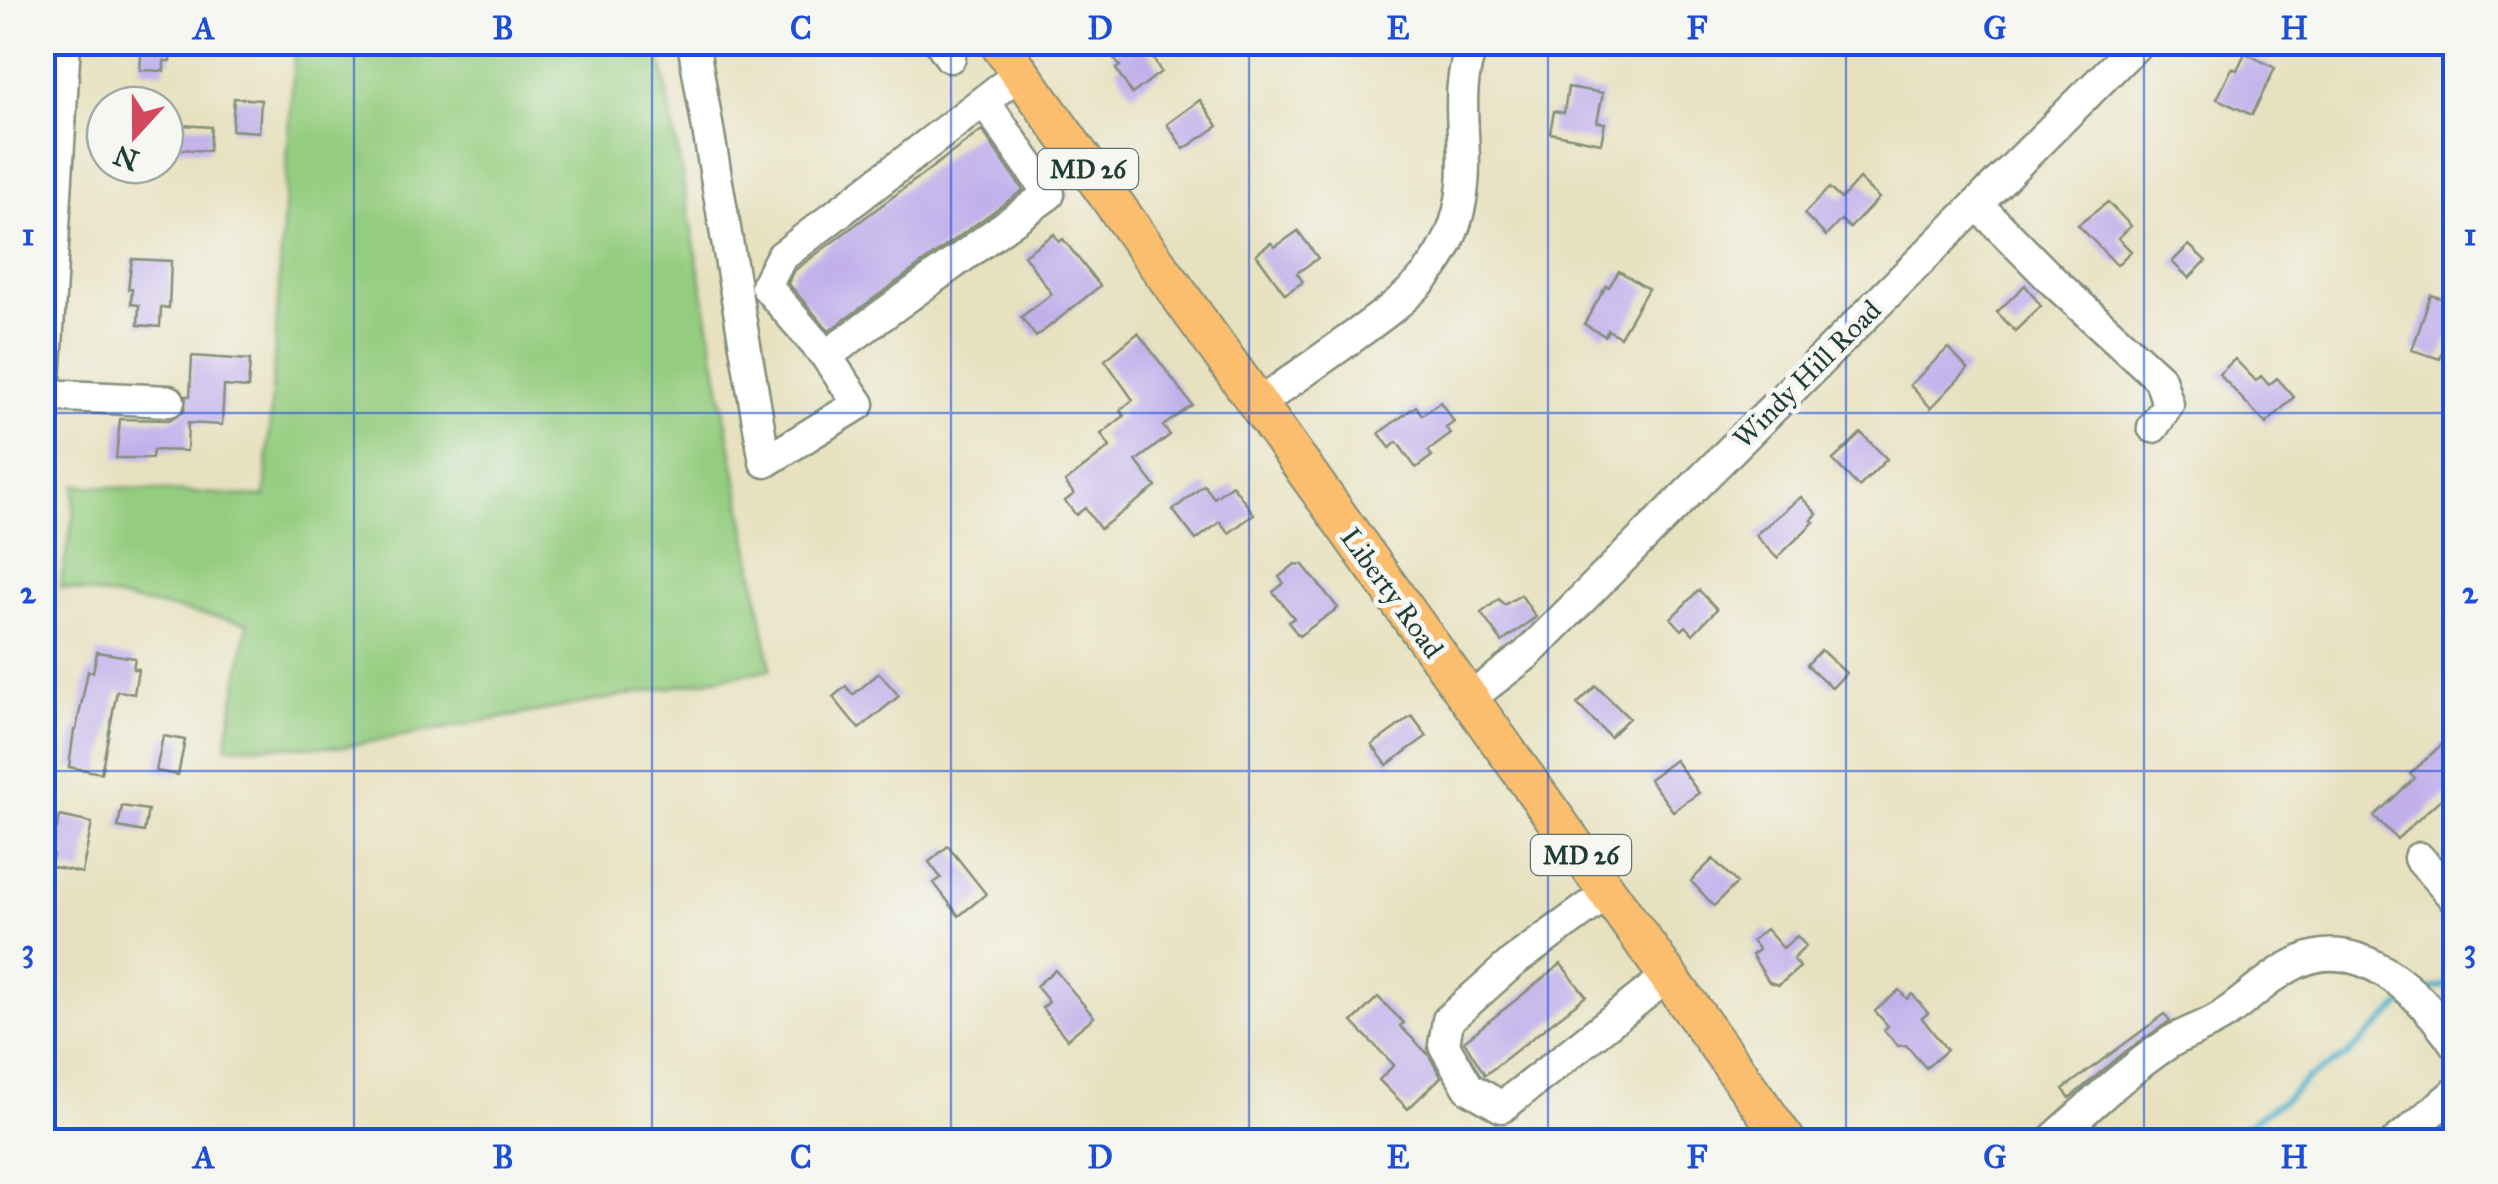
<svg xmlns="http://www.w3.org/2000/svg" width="2498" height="1184" viewBox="0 0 2498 1184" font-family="'IM FELL Great Primer',serif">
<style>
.green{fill:#95cd80;stroke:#5a855a;stroke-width:2.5}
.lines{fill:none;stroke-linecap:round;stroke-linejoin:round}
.stream{stroke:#4caecb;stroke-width:6}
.building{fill:#c1b0eb}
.minor-casing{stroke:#838f7a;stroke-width:35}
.major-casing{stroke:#838f7a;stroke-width:42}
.minor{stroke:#fff;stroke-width:30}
.major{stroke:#fbbd6e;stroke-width:38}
.grid{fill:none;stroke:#1d4ed8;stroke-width:2.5;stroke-opacity:0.55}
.labels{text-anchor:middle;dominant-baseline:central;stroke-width:10;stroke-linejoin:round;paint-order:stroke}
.shield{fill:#f6f6f2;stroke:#60746d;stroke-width:2.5}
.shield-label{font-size:25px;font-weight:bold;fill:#1f3d34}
.street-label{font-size:28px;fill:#1f3d34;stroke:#f6f6f2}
.neatline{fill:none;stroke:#1d4ed8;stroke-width:4}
.grid-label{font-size:32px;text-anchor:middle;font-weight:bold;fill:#1d4ed8}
</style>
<rect width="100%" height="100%" fill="#f6f6f2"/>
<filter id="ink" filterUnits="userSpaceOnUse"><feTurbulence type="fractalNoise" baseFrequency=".01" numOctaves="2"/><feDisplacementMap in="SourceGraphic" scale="20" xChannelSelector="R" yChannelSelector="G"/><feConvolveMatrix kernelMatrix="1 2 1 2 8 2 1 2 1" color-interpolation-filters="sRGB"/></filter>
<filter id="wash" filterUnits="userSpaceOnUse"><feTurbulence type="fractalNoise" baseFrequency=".0048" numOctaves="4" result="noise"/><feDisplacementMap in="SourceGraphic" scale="40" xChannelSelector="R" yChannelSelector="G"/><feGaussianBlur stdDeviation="2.25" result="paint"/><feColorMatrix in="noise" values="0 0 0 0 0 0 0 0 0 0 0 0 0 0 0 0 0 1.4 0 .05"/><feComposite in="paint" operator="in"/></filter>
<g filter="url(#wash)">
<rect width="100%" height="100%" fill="#e7e1bf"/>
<!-- green -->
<path class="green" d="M295,43H658L771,669L342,747L226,746L248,623L60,587L73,518L75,485L265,497Z"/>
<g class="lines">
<!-- stream -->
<path class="stream" d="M2424,991L2456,983
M2222,1142L2285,1099L2308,1078L2345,1057L2406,1001"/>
</g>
<g id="blocks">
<!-- building -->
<path class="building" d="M142,42H171L170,61H164V71L140,70Z
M1109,42H1144L1161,72L1132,94L1116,69L1120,66L1111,55L1116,52Z
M2245,53L2275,68L2252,115L2217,99L2232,68L2237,70Z
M1568,87L1603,93L1597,122L1605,123L1601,143L1550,133L1554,111L1564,113Z
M234,98L261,100L259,132L232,130Z
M1200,100L1218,126L1184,149L1167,124Z
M165,124L211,127L209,151L165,148Z
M982,130L1023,190L829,331L788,283L795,270Z
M1859,179L1879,198L1850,228L1841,220L1826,236L1804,214L1829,188L1841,199Z
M2108,202L2131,226L2118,238L2131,251L2117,265L2078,225Z
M1298,231L1318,258L1297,273L1303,282L1285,294L1256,254L1271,243L1275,247Z
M1054,234L1059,242L1063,239L1100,286L1036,337L1021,317L1052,294L1024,255Z
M2189,245L2206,261L2189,278L2172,262Z
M132,259L171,261L169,308L161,307L160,327L138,325L139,305L131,304L132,289H128Z
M1619,271L1648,289L1620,337L1608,330L1605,336L1584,324L1606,286L1609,287Z
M2025,285L2041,306L2015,331L1997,312Z
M2431,295L2456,303V328L2452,339L2447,338L2440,359L2412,350Z
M1138,333L1192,405L1163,426L1170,435L1136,461L1156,487L1100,529L1085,508L1076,515L1065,501L1074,494L1065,482L1110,447L1101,434L1124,416L1120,410L1133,400L1105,360Z
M1948,348L1968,369L1931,408L1910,385Z
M192,356L250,360L248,388L224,386L222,425L188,423L187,451L153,450L152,458H116L120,419L169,420L184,412L186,396H190Z
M2235,359L2256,381L2261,376L2269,385L2277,378L2294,397L2266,424L2219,374Z
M1440,402L1454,422L1446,428L1451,434L1428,451L1432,456L1416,468L1397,442L1390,448L1379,433L1416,406L1422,415Z
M1861,433L1887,459L1859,487L1833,460Z
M1204,485L1214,498L1232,485L1254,514L1229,533L1220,522L1196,540L1173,510Z
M1801,497L1817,514L1811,520L1814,522L1777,558L1755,535Z
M1295,564L1303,565L1338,608L1299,636L1288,622L1294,618L1273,592L1284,583L1279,577Z
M1699,590L1717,609L1693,634L1686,626L1682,630L1671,618Z
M1521,595L1536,617L1502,642L1481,613L1499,599L1504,605Z
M1821,650L1846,673L1832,688L1807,665Z
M97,652L135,658L133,669H138L134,694L117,691L101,773L69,767L74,730H76L88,671L93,672Z
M879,673L899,696L859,729L833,697L846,686L853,695Z
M1596,686L1629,718L1610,737L1577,704Z
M1412,716L1427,736L1387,765L1372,745Z
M2456,731V785L2397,839L2374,816L2415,778L2410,774Z
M163,736L185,740L178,775L156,771Z
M1675,760L1699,793L1673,811L1649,779Z
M122,806L148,810L144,832L118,827Z
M60,816L92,823L82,873L51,866L53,854L50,853Z
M948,846L986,894L959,916L934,883L941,878L929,862Z
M1713,859L1737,883L1714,906L1691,881Z
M1766,929L1783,948L1797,936L1806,946L1793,959L1800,967L1779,985L1769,982L1752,955L1759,950L1752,941Z
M1561,964L1586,996L1485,1075L1464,1041Z
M1055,970L1094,1017L1067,1039L1042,1008L1049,1002L1036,986Z
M1899,990L1907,999L1912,994L1928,1013L1922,1018L1947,1050L1926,1068L1906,1045L1898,1046L1884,1030L1888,1026L1875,1011Z
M1378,997L1404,1023L1400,1026L1428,1054L1441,1077L1408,1109L1379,1080L1394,1065L1352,1022Z
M2165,1014L2170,1021L2126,1051L2070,1098L2063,1089Z"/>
</g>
</g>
<g filter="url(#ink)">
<use href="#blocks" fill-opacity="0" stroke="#838f7a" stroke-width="2.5"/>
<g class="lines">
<!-- minor casing -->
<g class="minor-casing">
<path id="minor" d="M693,42L765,462L859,404L826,356L766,286L781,257L1020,73
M940,42L950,57
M1977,204L2054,282L2160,379L2168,405L2153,427
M826,356L1049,194L984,101
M45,395L169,401
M1257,405C1288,383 1319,361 1350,339C1409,297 1456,263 1463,185C1468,136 1452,90 1474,42
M42,431L65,42
M1469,699L1526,655L2139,42
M2419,858L2456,900
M1608,893L1513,962L1448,1020L1444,1045L1469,1088L1502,1107L1668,976
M2050,1142C2088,1108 2126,1071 2169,1043C2186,1032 2207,1027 2224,1015C2248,999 2272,974 2299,962C2363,933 2424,998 2456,1045
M2396,1142L2456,1092"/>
</g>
<!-- major casing -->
<g class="major-casing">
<path id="major" d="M998,42L1787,1142"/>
</g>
<!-- minor -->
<use href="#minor" class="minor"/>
<!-- major -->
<use href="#major" class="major"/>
</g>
</g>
<!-- grid -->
<path class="grid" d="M354,42V1142M652,42V1142M951,42V1142M1249,42V1142M1548,42V1142M1846,42V1142M2144,42V1142M42,413H2456M42,771H2456"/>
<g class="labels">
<!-- shield labels -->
<g class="shield">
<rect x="1038" y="149" width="100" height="40" rx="8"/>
<rect x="1531" y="835" width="100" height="40" rx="8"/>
</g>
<g class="shield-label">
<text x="1088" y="169">MD 26</text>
<text x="1581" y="855">MD 26</text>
</g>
<!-- street labels -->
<g class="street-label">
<text transform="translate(1807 374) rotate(-45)">Windy Hill Road</text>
<text transform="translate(1392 593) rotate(54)">Liberty Road</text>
</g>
</g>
<!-- margin -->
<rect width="2498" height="1184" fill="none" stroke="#f6f6f2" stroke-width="110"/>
<!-- north arrow -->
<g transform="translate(135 135) rotate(201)"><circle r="48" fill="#f6f6f2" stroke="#a0aca6" stroke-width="2.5"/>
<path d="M0-8L18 38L0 25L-18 38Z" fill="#d1495b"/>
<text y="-15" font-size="28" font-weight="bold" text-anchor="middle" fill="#1f3d34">N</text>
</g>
<rect x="55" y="55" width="2388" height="1074" class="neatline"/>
<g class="grid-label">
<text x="204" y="39">A</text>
<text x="503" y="39">B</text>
<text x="801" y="39">C</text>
<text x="1100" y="39">D</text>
<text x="1398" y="39">E</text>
<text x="1697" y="39">F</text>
<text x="1995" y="39">G</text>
<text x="2294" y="39">H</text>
<text x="28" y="245">1</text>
<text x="2470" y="245">1</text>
<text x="28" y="603">2</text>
<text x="2470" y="603">2</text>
<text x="28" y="961">3</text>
<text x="2470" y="961">3</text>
<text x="204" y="1168">A</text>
<text x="503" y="1168">B</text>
<text x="801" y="1168">C</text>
<text x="1100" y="1168">D</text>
<text x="1398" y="1168">E</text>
<text x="1697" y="1168">F</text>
<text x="1995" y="1168">G</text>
<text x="2294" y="1168">H</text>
</g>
</svg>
